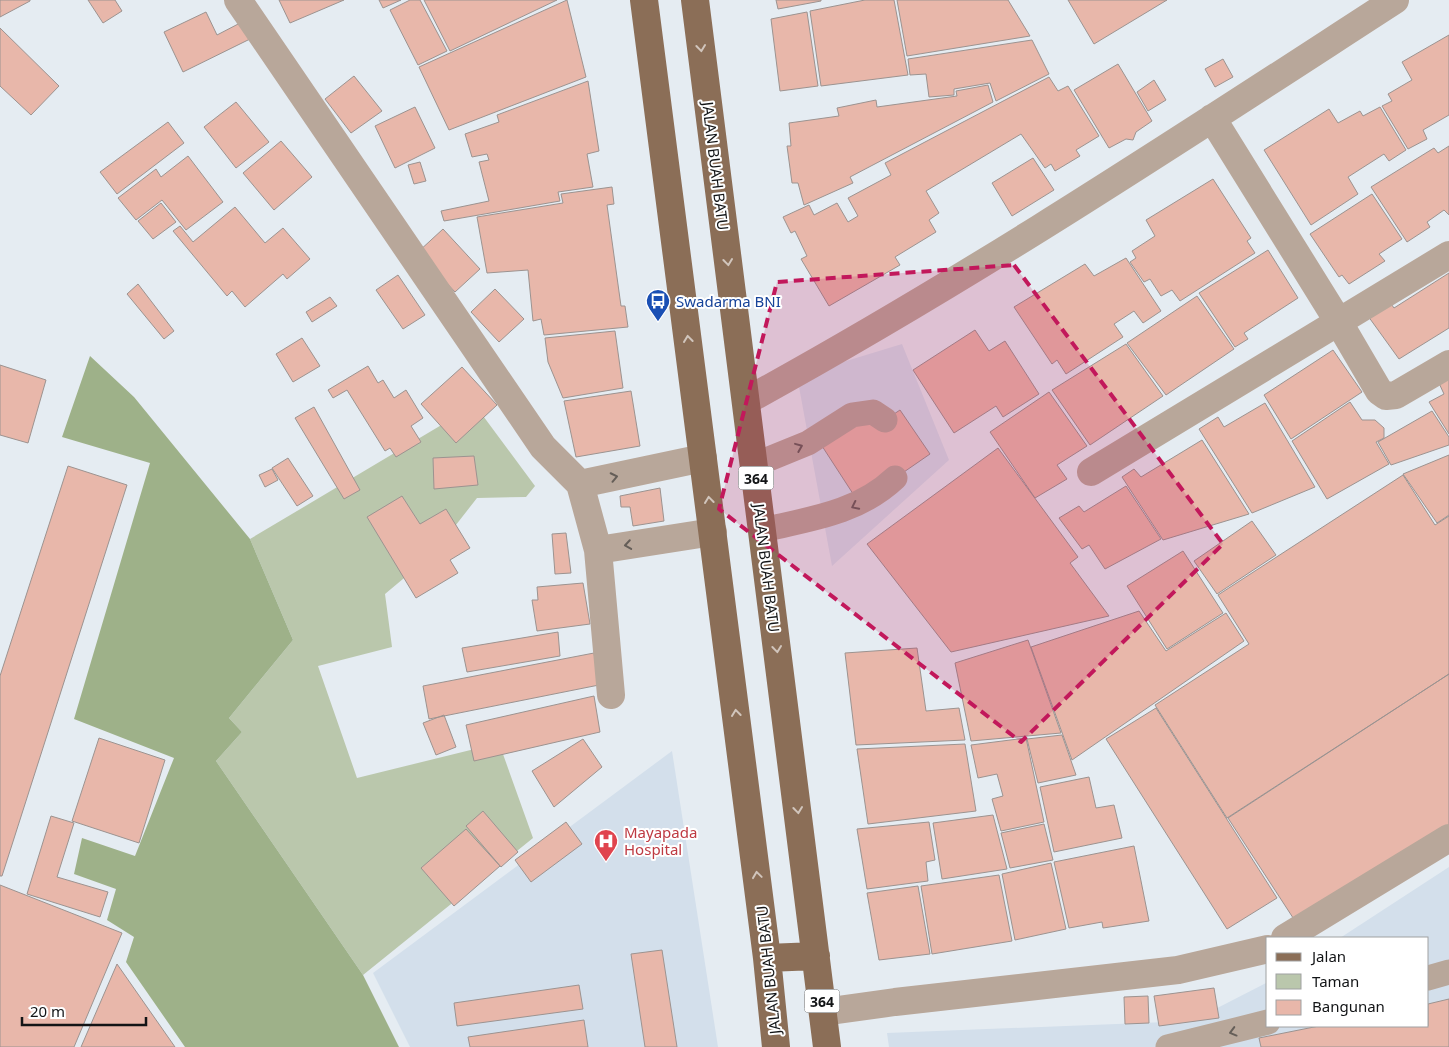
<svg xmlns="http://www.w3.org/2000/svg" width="1449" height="1047" viewBox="0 0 1449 1047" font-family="'Noto Sans',sans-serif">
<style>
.built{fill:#d3dfeb}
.green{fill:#bac7ac}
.forest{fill:#9eb189}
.building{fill:#e8b7aa;stroke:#9c9390}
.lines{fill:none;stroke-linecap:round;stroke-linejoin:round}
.lane{stroke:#b8a79a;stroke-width:25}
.street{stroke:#b8a79a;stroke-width:28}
.primary{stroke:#8b6e57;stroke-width:28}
.oneway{stroke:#d1c5bc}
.oneway2{stroke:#655e58}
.marked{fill:#c2185b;fill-opacity:0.2;stroke:#c2185b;stroke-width:4;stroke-dasharray:10 6;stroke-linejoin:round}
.labels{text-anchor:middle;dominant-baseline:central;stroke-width:4;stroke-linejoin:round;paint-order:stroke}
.shield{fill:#fff;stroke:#595a5c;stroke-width:1}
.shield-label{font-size:14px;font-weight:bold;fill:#121416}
.street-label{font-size:15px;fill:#121416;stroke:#fff}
.transit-label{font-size:15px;fill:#164399;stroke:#fff;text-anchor:start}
.health-label{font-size:15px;fill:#be3a42;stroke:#fff;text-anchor:start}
</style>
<rect width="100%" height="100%" fill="#e5ecf2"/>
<!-- built -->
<path class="built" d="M902,344L949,460L832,566L797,376Z
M672,751L718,1047H410L373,973Z
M1449,867V1047H889L887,1033L1192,1021L1268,982V1026H1428V938H1340Z"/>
<!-- green -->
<path class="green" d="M475,405L535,486L526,497L477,498L434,553L385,594L392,647L318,666L357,778L499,743L533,838L363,975L216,761L242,732L229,718L293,640L250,539Z"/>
<!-- forest -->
<path class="forest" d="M90,356L134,397L250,539L293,640L229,718L242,732L216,761L363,975L399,1047H185L126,962L134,937L107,920L116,889L74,874L82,838L135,856L174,758L74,719L150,463L62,437Z"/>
<!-- building -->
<path class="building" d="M0,0H30V1L0,17Z
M88,0H115L122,11L103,23Z
M279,0H344L290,23Z
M379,0H401L383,8Z
M410,0H420L447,51L418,65L390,10Z
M424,0H557L450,51Z
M567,0L586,77L449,130L419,67Z
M776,0H821V1L778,9Z
M865,0H894L908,75L821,86L810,11Z
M897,0H1008L1030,36L907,56Z
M1068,0H1167L1094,44Z
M206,12L217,35L242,22L250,39L183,72L164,32Z
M807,12L818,86L780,91L771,19Z
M0,28L59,86L31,115L0,86Z
M1449,35V115L1423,130L1427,139L1408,149L1382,106L1392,101L1388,94L1412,80L1402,62Z
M1032,40L1049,74L996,101L990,83L954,89V95L929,97L926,74L910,75L908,59Z
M1223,59L1233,77L1215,87L1205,69Z
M1118,64L1152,121L1136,132L1133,140L1126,139L1109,148L1074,90Z
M354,76L382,111L351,133L325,99Z
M1049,77L1058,91L1068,86L1099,136L1076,150L1080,156L1055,171L1051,164L1045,168L1021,134L926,191L939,213L929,220L936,232L895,257L900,265L829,306L801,259L807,256L795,231L791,233L783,217L809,205L814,215L837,203L848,222L858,216L848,198L891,175L885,163Z
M1154,80L1166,100L1148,111L1137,92Z
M588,81L599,151L587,154L593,187L558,192L560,201L444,221L441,211L489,201L479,162L489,160L487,154L472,157L465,134L499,122L497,115Z
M988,85L993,102L850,177L853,183L804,205L798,183H792L787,146H791L789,123L839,116L837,108L876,100L877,107L957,96L956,91Z
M236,102L269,142L236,168L204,127Z
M415,107L435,148L395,168L375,126Z
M1380,107L1406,150L1389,161L1384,154L1348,177L1358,194L1311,225L1264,150L1329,109L1338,123L1360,111L1363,116Z
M168,122L184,143L117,194L100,172Z
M281,141L312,177L274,210L243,173Z
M1449,146V215L1444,210L1427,222L1430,227L1407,242L1371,187L1434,148L1438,153Z
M188,156L223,202L186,230L162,200L136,220L118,198L156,169L161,177Z
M1033,158L1054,190L1012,216L992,183Z
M420,162L426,181L414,184L408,165Z
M1213,179L1251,238L1247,241L1255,253L1180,301L1172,290L1161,296L1150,279L1144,282L1130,262L1136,258L1132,251L1155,236L1146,220Z
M612,187L614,204L607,205L621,306H625L628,327L544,335L541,319L533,321L528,270L487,273L477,217L563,203L561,194Z
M1372,194L1402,239L1379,254L1385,261L1349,284L1342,275L1339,277L1310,234Z
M161,203L176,222L153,239L138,221Z
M235,207L265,243L283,228L310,259L287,279L283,274L245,307L232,291L227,296L173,231L180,226L193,242Z
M443,229L480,269L455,292L418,252Z
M1268,250L1298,298L1244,333L1248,339L1235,347L1199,293Z
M1126,258L1161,311L1143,323L1134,311L1114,324L1123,337L1066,374L1057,360L1052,364L1014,307L1085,264L1094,276Z
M1449,273V328L1399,359L1368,316L1389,301L1394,308Z
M398,275L425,315L403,329L376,290Z
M138,284L174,331L164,339L127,294Z
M495,289L524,319L499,342L471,312Z
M1197,296L1234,349L1166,395L1127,343Z
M330,297L337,306L312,322L306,312Z
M975,330L989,351L1005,341L1039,394L1003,417L996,406L954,433L913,370Z
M615,331L623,388L563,398L548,362L545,338Z
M302,338L320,366L293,382L276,354Z
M1126,344L1163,396L1090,445L1052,390Z
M1333,350L1362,392L1291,439L1264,395Z
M0,365L46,380L28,443L0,435Z
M368,366L378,383L383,380L394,398L406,390L423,418L411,426L421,442L396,457L390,448L385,451L347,390L333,398L328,390Z
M462,367L497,405L456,443L421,404Z
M1449,373V434L1429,402L1444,394L1438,381Z
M631,391L640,446L576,457L564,401Z
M1049,392L1087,446L1057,465L1067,479L1035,498L990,432Z
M1350,402L1362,420H1375L1384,428V438L1376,442L1389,464L1327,499L1292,441Z
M1265,403L1315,487L1252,513L1199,429L1218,417L1224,427Z
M314,407L360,490L344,499L295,418Z
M900,410L930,454L859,503L822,446L873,415L885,420Z
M1432,411L1449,437V445L1391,465L1378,442Z
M1202,440L1249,514L1163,540L1122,477L1134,469L1141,477Z
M998,448L1078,557L1070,563L1109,616L951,652L867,544Z
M1449,455V515L1437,523L1403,474Z
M474,456L478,485L434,489L433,458Z
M288,458L313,496L297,506L272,468Z
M68,466L127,485L2,876H0V676Z
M272,469L278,480L265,487L259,475Z
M1403,475L1435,525L1449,516V674L1227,818L1155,705L1249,644L1218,595Z
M1126,486L1161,539L1105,569L1089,545L1082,549L1059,518L1079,506L1084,512Z
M660,488L664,521L633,526L630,507H621L620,496Z
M402,496L420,524L446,509L470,548L450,560L458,573L416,598L367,517Z
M1252,521L1276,555L1217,594L1194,561Z
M566,533L571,573L555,574L552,534Z
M1183,551L1223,613L1167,649L1127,586Z
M583,583L590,624L537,631L532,600H538L537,587Z
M1139,611L1166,651L1226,613L1244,641L1072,760L1031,647Z
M558,632L560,656L467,672L462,648Z
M1028,640L1061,733L971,741L955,663Z
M917,648L926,711L959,708L965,740L856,745L845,653Z
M594,653L599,685L429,719L423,686Z
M1449,674V829L1299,927L1228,818Z
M594,696L600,732L474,761L466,725Z
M1156,708L1277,898L1227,929L1106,739Z
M444,715L456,747L436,755L423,723Z
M1062,735L1076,775L1038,783L1027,739Z
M99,738L165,760L139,843L72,821Z
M1026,738L1044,822L1001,831L992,799L1003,796L997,774L978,778L971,745Z
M583,739L602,767L554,807L532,771Z
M965,744L976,811L868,824L857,749Z
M1089,777L1096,808L1114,805L1122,838L1054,852L1040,787Z
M483,811L518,852L501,867L466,826Z
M993,815L1007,869L942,879L933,823Z
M51,816L74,823L57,877L108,892L100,917L27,894Z
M566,822L582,844L531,882L515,860Z
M929,822L935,860L926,862L928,881L867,889L857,829Z
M1044,824L1053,860L1010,868L1001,833Z
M466,829L500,866L454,906L421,868Z
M1134,846L1149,921L1103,928L1102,922L1069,928L1054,862Z
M1051,863L1066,929L1015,940L1002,874Z
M999,875L1012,941L932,954L921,886Z
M0,885L122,933L74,1047H0Z
M918,886L930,954L879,960L867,893Z
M662,950L677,1047H645L631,954Z
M117,964L175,1047H81Z
M579,985L583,1009L457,1026L454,1003Z
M1214,988L1219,1018L1159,1026L1154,996Z
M1148,996L1149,1023L1125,1024L1124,997Z
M1449,999V1047H1261L1259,1038L1319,1026H1428V1004Z
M584,1020L588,1047H470L468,1037Z"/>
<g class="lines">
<!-- lane -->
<path class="lane" d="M754,465L808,443L852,415L873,412L885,420
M762,530C810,519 858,513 895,478
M1428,978L1449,972
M1168,1047L1268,1022"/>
<!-- street -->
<path class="street" d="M238,0L543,447L580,484L598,550L611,695
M1212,118L1338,321L1379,391L1386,396L1396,395L1449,364
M746,401C969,279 1182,138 1395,0
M1091,472L1449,255
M580,484L703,458
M598,550L713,532
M1285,938L1449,838
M823,1012L895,1002L1178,970L1268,949"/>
<!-- primary -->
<path class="primary" d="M644,0L767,958L776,1047
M695,0L827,1047
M767,958L816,956"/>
</g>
<!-- one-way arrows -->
<defs><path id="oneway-chevron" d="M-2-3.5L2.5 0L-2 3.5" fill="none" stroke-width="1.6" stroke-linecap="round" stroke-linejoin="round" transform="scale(1.25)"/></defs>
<g class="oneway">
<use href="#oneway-chevron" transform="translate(701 48) rotate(83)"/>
<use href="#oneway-chevron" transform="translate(728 262) rotate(83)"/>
<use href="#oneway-chevron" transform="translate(688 339) rotate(-97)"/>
<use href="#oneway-chevron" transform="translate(709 500) rotate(-97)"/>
<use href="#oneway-chevron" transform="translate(777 649) rotate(83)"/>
<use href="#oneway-chevron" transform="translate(736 713) rotate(-97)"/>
<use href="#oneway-chevron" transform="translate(798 810) rotate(83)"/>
<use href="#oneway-chevron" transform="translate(757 875) rotate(-98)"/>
</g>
<g class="oneway2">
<use href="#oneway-chevron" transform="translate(799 447) rotate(-22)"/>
<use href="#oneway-chevron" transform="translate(614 477) rotate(-12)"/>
<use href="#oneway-chevron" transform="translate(855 506) rotate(154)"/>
<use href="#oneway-chevron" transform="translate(628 545) rotate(171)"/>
<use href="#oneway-chevron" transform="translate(1233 1032) rotate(165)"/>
</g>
<!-- marked area -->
<path class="marked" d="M1014,265L1223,544L1021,742L719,509L777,282Z"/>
<!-- icons -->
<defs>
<g id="bus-pin" transform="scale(1.25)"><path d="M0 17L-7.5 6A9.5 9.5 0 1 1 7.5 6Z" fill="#1a4fb4" stroke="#fff"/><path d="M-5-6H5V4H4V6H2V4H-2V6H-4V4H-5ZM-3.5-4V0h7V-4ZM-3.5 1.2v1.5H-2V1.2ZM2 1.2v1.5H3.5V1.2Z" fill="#fff"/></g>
<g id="hospital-pin" transform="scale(1.25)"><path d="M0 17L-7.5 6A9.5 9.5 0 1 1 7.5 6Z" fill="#e0444e" stroke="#fff"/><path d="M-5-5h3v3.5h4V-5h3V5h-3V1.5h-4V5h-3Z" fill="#fff"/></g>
</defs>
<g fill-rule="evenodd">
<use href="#bus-pin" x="658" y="301"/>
<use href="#hospital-pin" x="606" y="841"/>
</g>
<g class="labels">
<!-- shield labels -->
<g class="shield">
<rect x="738.5" y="466.5" width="35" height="23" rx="4"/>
<rect x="804.5" y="989.5" width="35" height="23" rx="4"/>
</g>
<g class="shield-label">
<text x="756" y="478">364</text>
<text x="822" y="1001">364</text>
</g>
<!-- street labels -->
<g class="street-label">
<text transform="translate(716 166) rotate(83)">JALAN BUAH BATU</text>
<text transform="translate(767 568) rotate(83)">JALAN BUAH BATU</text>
<text transform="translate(768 970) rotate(-96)">JALAN BUAH BATU</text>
</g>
<!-- transit labels -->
<g class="transit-label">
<text x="676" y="301">Swadarma BNI</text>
</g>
<!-- health labels -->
<g class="health-label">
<text x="624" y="832">Mayapada<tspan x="624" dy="17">Hospital</tspan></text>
</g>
</g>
<!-- legend -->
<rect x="1266" y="937" width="162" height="90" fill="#ffffff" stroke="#a0a1a2"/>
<rect x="1276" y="953" width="25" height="8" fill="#8b6e57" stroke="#a0a1a2"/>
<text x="1312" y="962" font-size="15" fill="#121416">Jalan</text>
<rect x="1276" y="974" width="25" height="15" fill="#bac7ac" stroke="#a0a1a2"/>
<text x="1312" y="987" font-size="15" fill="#121416">Taman</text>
<rect x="1276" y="1000" width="25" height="15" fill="#e8b7aa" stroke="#a0a1a2"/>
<text x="1312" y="1012" font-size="15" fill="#121416">Bangunan</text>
<!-- scale -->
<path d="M22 1017v8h124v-8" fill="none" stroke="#121416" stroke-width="2.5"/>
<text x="30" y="1017" font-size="15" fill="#121416" stroke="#ffffff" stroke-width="4" paint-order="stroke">20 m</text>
</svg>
